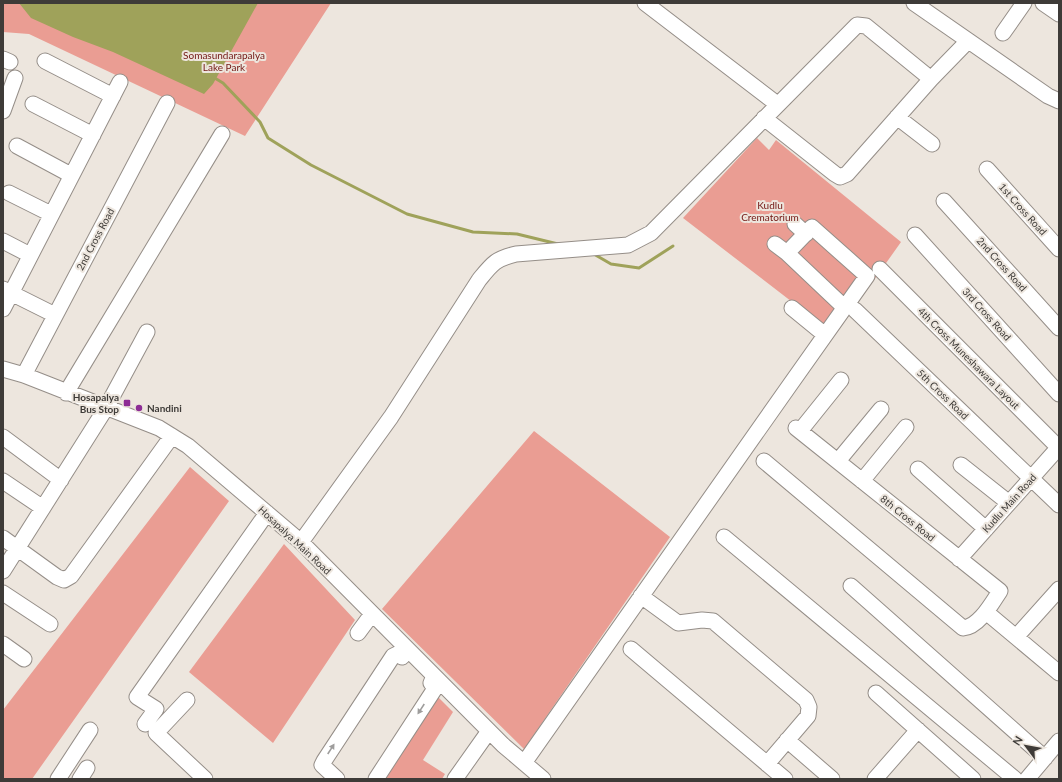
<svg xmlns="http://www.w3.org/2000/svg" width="1062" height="782" viewBox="0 0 1062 782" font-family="Lato,sans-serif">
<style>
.green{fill:#ea9d93}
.water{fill:#9fa25a}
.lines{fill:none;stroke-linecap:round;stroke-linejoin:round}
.stream{stroke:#9fa25a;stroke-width:3}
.minor-casing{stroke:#958e88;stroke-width:17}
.minor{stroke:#fff;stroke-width:15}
.oneway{fill:#9e9d9c}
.poi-dot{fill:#8d2c95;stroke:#ede6de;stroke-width:1.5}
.labels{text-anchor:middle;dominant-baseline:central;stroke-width:4;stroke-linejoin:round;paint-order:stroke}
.park-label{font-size:10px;fill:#721714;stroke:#ede6de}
.street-label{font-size:10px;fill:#3e3b38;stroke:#ede6de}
.poi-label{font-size:10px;font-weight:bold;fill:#3e3b38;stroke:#ede6de;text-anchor:end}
</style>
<rect width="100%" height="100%" fill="#ede6de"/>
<!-- green -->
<path class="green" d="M3,3H331L245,136L29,34L3,32Z
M757,138L769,150L776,140L901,242L835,335L683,218Z
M534,431L670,537L524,749L382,609Z
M190,467L229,501L32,779H3V710Z
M284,544L355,620L273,743L189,672Z
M436,695L453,712L423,760L445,774L442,779H380Z"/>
<!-- water -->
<path class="water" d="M19,3H258L213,84L204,94L113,52L73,37L31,18Z"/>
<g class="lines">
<!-- stream -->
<path class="stream" d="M213,77L223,83L260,122L268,138L311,165L407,214L473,232L517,234L558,244
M592,253L611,264L639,268L673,246"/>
<!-- minor casing -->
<g class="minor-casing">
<path id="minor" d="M645,3L777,104
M914,3L1048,96L1059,101
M1043,3L1059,14
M1003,33L1024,3
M3,59L10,62
M45,61L113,96
M33,104L93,135
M3,111L15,78
M897,117L932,144
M764,118L835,174L840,177L847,174L931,79L968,41
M17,146L71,175
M987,169L1059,249
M9,193L51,214
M944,201L1059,328
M795,224L806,234
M915,235L1059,394
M3,241L30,255
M775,244L787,253
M880,269L1059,448
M3,289L55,315
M792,308L825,335
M3,309L120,82
M855,310L1059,505
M3,369L24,375L159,428L188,446L301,542L503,745L543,779
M24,375L167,103
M66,393L222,134
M800,431L841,380
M3,437L61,480
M764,461L963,628C979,627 992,603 1000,591L796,428
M838,461L881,409
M961,465L1009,503
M918,469L986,529
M3,481L43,508
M862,481L906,427
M724,537L1015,779
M3,538L57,577L64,580L71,576L172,436
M301,542L391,417L479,280C492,264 495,259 516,254L628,245L651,233L857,25L866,26L931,79
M959,559L1059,447
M3,571L106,408L147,332
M851,586L1045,758
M3,593L50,624
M641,596L678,623L702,620L713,621L806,700L809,707L808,716L767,764
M986,612L1059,673
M358,633L372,614
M1016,637L1059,589
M3,644L24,659
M631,649L785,779
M876,693L973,779
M187,700L156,733L205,779
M145,724L156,709L137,697L267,513
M787,740L832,779
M524,763C638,601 752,438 867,276L812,227L787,253L844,307
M58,779L90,730
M80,779L87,768
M337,779L322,765L324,761L393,656L397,654L402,657L408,650
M376,779L434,690V687L431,683L434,676
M455,779L489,731
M875,779L918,730
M1027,779L1059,741"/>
</g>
<!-- minor -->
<use href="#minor" class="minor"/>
</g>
<!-- one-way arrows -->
<defs><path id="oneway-solid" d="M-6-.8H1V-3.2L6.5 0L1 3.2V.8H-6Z"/></defs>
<g class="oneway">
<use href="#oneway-solid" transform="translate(421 709) rotate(123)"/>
<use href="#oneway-solid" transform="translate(331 749) rotate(-57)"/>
</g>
<!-- markers -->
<g class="poi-dot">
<rect x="123" y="399" width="8" height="8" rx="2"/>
<circle cx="139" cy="408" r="4"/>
</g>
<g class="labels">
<!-- park labels -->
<g class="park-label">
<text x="224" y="55">Somasundarapalya<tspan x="224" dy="12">Lake Park</tspan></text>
<text x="770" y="205">Kudlu<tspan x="770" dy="12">Crematorium</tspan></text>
</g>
<!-- street labels -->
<g class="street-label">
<text transform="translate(1023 209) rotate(48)">1st Cross Road</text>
<text transform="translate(95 239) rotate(-62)">2nd Cross Road</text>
<text transform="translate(1002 264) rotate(48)">2nd Cross Road</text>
<text transform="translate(987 314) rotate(48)">3rd Cross Road</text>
<text transform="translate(969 358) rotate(45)">4th Cross Muneshawara Layout</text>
<text transform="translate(943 394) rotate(44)">5th Cross Road</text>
<text transform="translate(1009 503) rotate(-48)">Kudlu Main Road</text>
<text transform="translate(908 518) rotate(39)">8th Cross Road</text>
<text transform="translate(295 540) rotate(43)">Hosapalya Main Road</text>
</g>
<!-- poi labels -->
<g class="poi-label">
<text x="119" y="397">Hosapalya<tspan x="119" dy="12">Bus Stop</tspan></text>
<text x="147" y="408" text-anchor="start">Nandini</text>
</g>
</g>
<!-- border -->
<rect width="1062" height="782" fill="none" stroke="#3e3b38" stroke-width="8"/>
<!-- north arrow -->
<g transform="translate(1026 746) rotate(302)" stroke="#ede6de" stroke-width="3" paint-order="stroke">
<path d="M0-3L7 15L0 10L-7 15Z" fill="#3e3b38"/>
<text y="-6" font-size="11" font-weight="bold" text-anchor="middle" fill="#3e3b38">N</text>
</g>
</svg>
